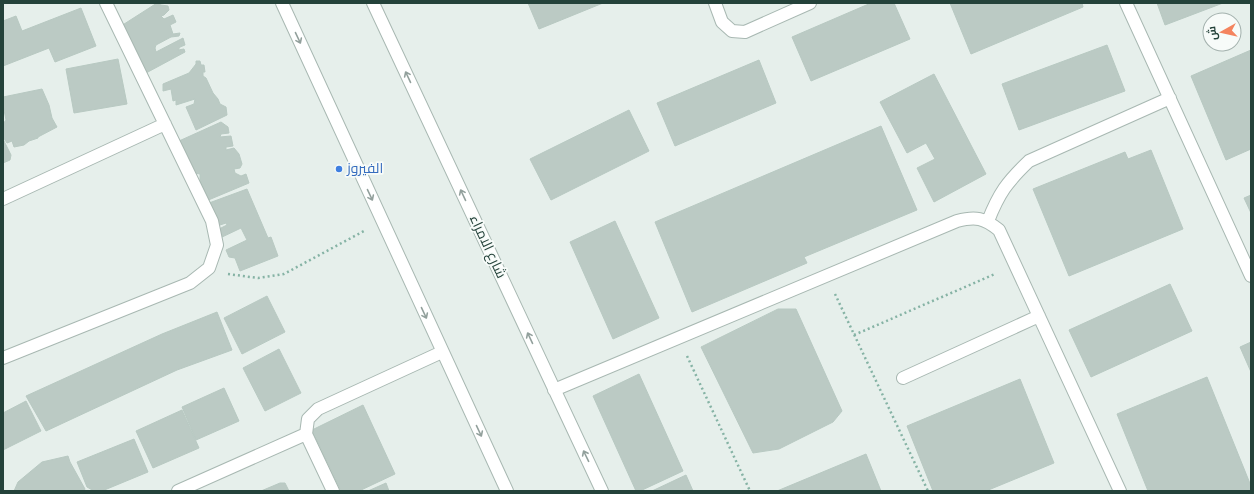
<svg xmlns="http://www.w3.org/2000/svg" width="1254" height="494" viewBox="0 0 1254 494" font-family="Overpass,Cairo,sans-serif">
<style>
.building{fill:#bbcac4;stroke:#b8c9c2}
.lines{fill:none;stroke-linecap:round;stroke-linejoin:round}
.minor-casing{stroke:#a8b8b2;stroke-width:14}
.path{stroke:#86b3a5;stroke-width:2.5;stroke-dasharray:2 3;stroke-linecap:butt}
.minor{stroke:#fff;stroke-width:12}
.oneway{stroke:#92a09c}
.shop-dot{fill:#3f7fe0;stroke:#f7fbf9;stroke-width:1.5}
.labels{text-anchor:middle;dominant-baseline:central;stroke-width:3.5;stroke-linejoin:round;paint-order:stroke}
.shop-label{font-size:14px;fill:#366cbe;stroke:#f7fbf9;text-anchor:start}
.street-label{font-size:14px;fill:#24423a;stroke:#f7fbf9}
</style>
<rect width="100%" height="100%" fill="#e6efeb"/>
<!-- building -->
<path class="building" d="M157,3L161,5L168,6L169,10L164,15L161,16L164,19L173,15L176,22L170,25L173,34L180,33L179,36L171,37L156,45L155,48L156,52L183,38L185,45L180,47L178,50L184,49L185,52L146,73L129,39V35L125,36L123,32L127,31L121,26Z
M528,3H603L539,29Z
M871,3H894L910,39L811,81L792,37Z
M950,3H1082L1083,7L971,54Z
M1157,3H1223L1165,25Z
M81,8L96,46L55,62L49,48L3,66V21L16,16L22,31Z
M1107,45L1125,91L1019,130L1002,84Z
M1251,50V149L1226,160L1191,76Z
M118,59L127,104L74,113L66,69Z
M759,60L776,103L675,146L657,103Z
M196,61H200L201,65H204L205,72H203V76L206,78L213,93L218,99L220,104L226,107L227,115L196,130L186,107L194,104L195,99L176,105V100L173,101L171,89L163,91V84L189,73L196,64Z
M934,74L986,174L934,202L917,168L935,159L926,143L907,153L880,102Z
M42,89L49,105L52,118L57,127L38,137V138L29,141L24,145L14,147L12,141L7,143L3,137V124L6,120L3,105V97Z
M629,110L649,151L551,200L530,159Z
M221,122L228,127L229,133L221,134L220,137L231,136L233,146L226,147V150L234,148L239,154L242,164L240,168L234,169L235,173L241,176L246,174L249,183L206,201L202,191L204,190L200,180V174L194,173L179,141Z
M881,126L917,210L804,257L807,263L692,312L655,222Z
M3,139L11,155L10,160L3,163Z
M1151,150L1183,229L1069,276L1033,189L1125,152L1128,159Z
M247,189L268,238L271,237L278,256L240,271L235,258L229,257L226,250L247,240L241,228L220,238L217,230L227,225L226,223L217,226L214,218L217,217V215H211L215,212L212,211V206H210L209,203Z
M1251,195V213L1244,198Z
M615,221L659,318L613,339L570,242Z
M1170,284L1192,331L1091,377L1069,330Z
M267,296L285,332L242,354L224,318Z
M778,309H796L842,411L833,422L779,449L753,453L701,347Z
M217,312L232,350L177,370L46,431L26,396L162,334Z
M1251,342V372L1240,347Z
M279,349L301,393L265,411L243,368Z
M639,374L683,471L640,491H636L593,396Z
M1207,377L1251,486V491H1148L1117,414Z
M1020,379L1054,463L986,491H933L907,426Z
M224,388L239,421L196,440L182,407Z
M26,401L41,431L3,450V413Z
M363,405L395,474L359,491H341L312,430Z
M182,410L199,448L153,468L136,431Z
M134,439L148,472L102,491H94L87,487L77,462Z
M866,454L881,491H777Z
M68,456L70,462L85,489L84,491H14L18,482L42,462Z
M686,475L693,491H652Z
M280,483H285L289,491H261Z
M386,483L389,491H368Z"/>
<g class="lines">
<!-- minor casing -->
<g class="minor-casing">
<path id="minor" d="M282,3L507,491
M373,3L602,491
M715,3L722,22L732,31L745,32L810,3
M1126,3L1251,276
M3,199L165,124
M988,221C999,193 1007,182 1029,161L1170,98
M3,358L190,283L209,268L217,245L212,221L106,3
M903,378L1039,316
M554,390L957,221C976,216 984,218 999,230L1120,491
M306,434L333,491
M178,491L306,434L308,419L318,409L442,352"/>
</g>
<!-- path -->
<path class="path" d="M228,274L258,278L284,274L364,231
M835,294L928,491
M854,335L995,274
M687,356L750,491"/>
<!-- minor -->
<use href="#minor" class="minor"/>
</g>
<!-- one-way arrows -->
<defs><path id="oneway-shaft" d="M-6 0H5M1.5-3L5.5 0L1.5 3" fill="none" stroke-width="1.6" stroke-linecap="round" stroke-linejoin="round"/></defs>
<g class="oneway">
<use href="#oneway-shaft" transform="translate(298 38) rotate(65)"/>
<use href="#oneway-shaft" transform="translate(408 77) rotate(-115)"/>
<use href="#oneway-shaft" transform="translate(370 195) rotate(65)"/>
<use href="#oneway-shaft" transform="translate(463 195) rotate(-115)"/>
<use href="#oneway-shaft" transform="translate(424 313) rotate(65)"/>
<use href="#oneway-shaft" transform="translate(530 338) rotate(-115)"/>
<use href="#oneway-shaft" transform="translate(479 431) rotate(65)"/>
<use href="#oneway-shaft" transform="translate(586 456) rotate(-116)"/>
</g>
<!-- markers -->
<circle class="shop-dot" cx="339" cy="169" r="4"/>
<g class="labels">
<!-- shop labels -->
<g class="shop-label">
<text x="347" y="169">الفيروز</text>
</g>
<!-- street labels -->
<g class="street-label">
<text transform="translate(487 247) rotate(65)">شارع الامراء</text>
</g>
</g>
<!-- border -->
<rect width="1254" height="494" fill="none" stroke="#24423a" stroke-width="8"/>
<!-- north arrow -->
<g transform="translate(1222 32) rotate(262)"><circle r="19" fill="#f7fbf9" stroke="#a3b1ad"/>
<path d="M0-3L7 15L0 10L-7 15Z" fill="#f4845f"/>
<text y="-6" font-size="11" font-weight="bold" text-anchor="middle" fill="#24423a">ش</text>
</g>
</svg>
